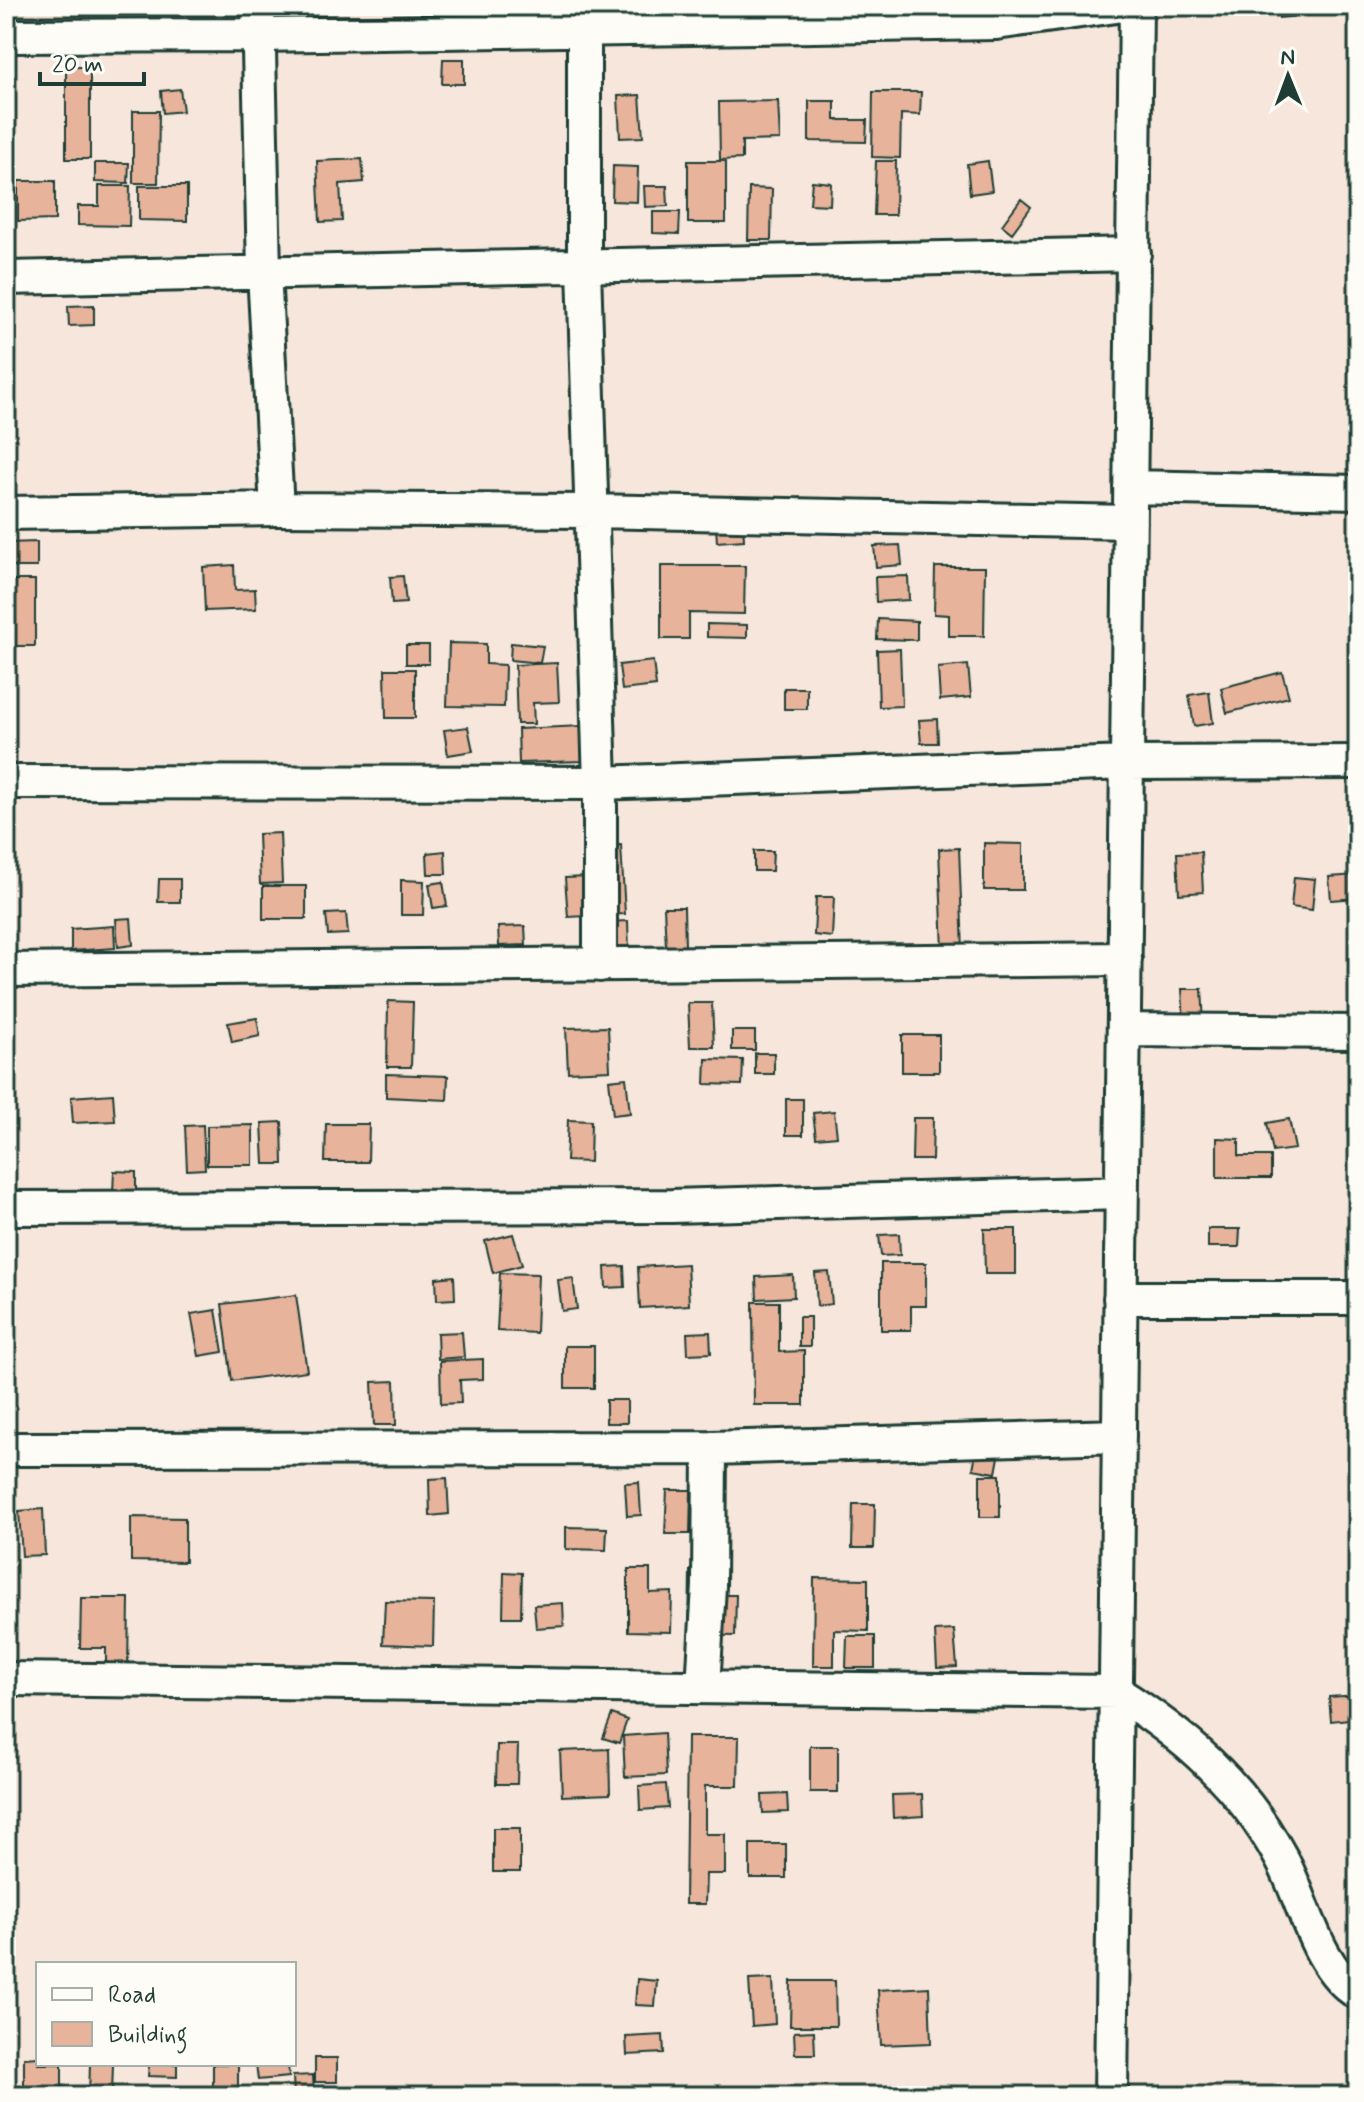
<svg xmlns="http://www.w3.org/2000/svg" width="1364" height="2102" viewBox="0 0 1364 2102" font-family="Mynerve,sans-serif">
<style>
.building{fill:#e8b39b;stroke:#1f3d34;stroke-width:2}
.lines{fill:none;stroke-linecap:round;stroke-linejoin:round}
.street-casing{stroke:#1f3d34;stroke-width:38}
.street{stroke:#fdfcf7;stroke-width:32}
</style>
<rect width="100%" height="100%" fill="#f7e6db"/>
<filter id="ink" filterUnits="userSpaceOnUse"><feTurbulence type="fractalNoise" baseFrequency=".0125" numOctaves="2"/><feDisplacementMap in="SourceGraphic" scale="16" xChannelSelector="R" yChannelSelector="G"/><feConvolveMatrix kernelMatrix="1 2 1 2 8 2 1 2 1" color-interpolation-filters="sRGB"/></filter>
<g filter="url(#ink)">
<!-- building -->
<path class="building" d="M1278,6H1297L1298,16L1279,18Z
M443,59H464V84H442Z
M66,67H90V159H66Z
M180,89L183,111L163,113L161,91Z
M873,92H921L920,115L901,114L900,158L872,157Z
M640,95L643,137L620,138L618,96Z
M778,101L780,140L742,141V159L720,160L719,102Z
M809,101H835V120H867L866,142L809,141Z
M133,111H159L158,183H133Z
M362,159L364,182L340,184L342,221L320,222L317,161Z
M688,161H726V223H688Z
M876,161H896L895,215H874Z
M988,161L992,191L970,194L967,164Z
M95,163H129L128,183L95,182Z
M613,166L638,167L637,202L612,201Z
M18,181H55V220L18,221Z
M812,181L831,183L830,205L810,204Z
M99,186H130L129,226L78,225V206H99Z
M139,186H187V221L139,220Z
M644,186H667L668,206L645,207Z
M749,188L772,189L771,240H748Z
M1021,199L1031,207L1012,233L1002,225Z
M653,212H680L679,234L653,233Z
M94,305V325L69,326L68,306Z
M743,524L744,540L717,542L716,526Z
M37,542V567H6V543Z
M900,545L902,565L876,567L874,546Z
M234,565L235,590L255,589L256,609L205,611L203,567Z
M661,566H745L744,614L689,613V639H661Z
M935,567H985L984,636H949V615L934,614Z
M403,576L406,603L392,604L390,577Z
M908,576L909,600L876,602L875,577Z
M6,580H35V646H6Z
M878,619L917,621V640L877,639Z
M707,624L747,625V638L707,637Z
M449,643L486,644V664L505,665L504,707L447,706Z
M511,643L543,646L540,663L510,660Z
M406,645H429V664H406Z
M900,649L902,706L879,707L877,650Z
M653,661L656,686L622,690L619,665Z
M557,663L559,702L533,703L534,724H517L515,665Z
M968,665L971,697L940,700L938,668Z
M385,669H415V718H386Z
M1282,672L1289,697L1227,713L1221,688Z
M784,688H807V709H784Z
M1209,692L1213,723L1194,726L1189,695Z
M937,719L938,743H921L919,720Z
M582,726L583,761L519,763L518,729Z
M468,727L473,751L448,755L444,730Z
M280,833L282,883L260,884L258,834Z
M984,843L1023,844V890H984Z
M621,845L625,914L568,917L565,878L587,877L585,847Z
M959,848L963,951H943L939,849Z
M445,851L446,874H428L427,853Z
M754,851H773L772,871H754Z
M1201,852L1203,892L1179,894L1177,853Z
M1358,875V898L1331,900L1329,877Z
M1294,877L1315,879L1312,910L1291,907Z
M159,879H180V902H158Z
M401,880L424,881L423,915H401Z
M443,882L447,906L433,908L429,884Z
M263,886H306V919H263Z
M816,897H834L832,937L814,935Z
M664,907H684L685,946L666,947Z
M346,913L348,934L328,935L326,914Z
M131,918L133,945L118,947L116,919Z
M628,921L629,951L608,953L606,922Z
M114,926L115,948L71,951V929Z
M525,926L526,945L499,946L498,927Z
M1358,967V997H1355L1349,969Z
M1182,989H1202L1204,1023H1184Z
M388,1001L413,1002L411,1067H387Z
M688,1003H712L714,1047H690Z
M257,1018L260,1036L232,1042L228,1023Z
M608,1027L610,1070L568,1072L566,1028Z
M732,1031H755V1050H732Z
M902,1035H939V1072H902Z
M755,1053H774V1074H755Z
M706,1059L743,1060L742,1085L705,1084Z
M386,1074L448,1076L447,1100L386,1097Z
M626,1078L630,1113L613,1115L609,1080Z
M113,1094L115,1121L73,1123L71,1097Z
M786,1099H803V1135H786Z
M834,1111L837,1136L816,1138L813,1113Z
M913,1118H933L932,1160H912Z
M1289,1119L1295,1149L1273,1152L1267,1123Z
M568,1120L591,1121L590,1162L566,1161Z
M282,1122L283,1164H264L262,1123Z
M326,1124H369L368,1162H325Z
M203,1125L205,1169L187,1170L185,1126Z
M253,1125V1165H207V1126Z
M1217,1138L1239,1139V1156H1271V1178H1217Z
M114,1171L136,1172V1195L113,1193Z
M984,1229H1016V1274H985Z
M1208,1229H1240L1239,1247H1208Z
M513,1234L522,1265L493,1273L485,1241Z
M899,1234L900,1255L881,1256L879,1235Z
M881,1263H926V1306H911V1330H881Z
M687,1264L689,1305L640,1308L638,1267Z
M624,1266L625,1287L606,1288L605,1267Z
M829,1272L832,1304L817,1306L815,1273Z
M500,1273L538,1274L536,1333L497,1331Z
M793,1275L794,1297L757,1299L756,1277Z
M454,1276L455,1299L437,1300L436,1278Z
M573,1278L577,1309L562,1311L558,1280Z
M296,1295L307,1371L232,1381L222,1304Z
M753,1302H779V1352L804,1351V1405H754Z
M216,1310L223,1352L199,1356L191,1314Z
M799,1317H810V1347H799Z
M462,1332L464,1357L438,1359L437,1333Z
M710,1332L711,1353L688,1354L687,1333Z
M565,1346H594V1388H565Z
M483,1359V1379L460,1380L461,1403L441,1404L440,1361Z
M395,1381L396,1425H374L372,1382Z
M606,1400H627V1423H606Z
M976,1453L999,1457L996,1473L973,1469Z
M980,1475H1000V1517H980Z
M447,1478L449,1514L430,1516L429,1479Z
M639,1482L641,1515L627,1516L625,1483Z
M667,1490H691L690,1534H665Z
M853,1504H875L874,1548H852Z
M43,1509L45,1555L22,1556L19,1511Z
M131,1517L185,1518V1562L131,1561Z
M566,1527L607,1528L606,1550L566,1549Z
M628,1569H650V1593L672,1592L671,1632L628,1631Z
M690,1571H717V1595H736L735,1636L689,1635Z
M504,1572L522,1573L521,1617H503Z
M814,1578L868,1579V1631L834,1630V1666H813Z
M81,1598H129L128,1672H106V1648H80Z
M385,1601L434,1602L433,1646L383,1644Z
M563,1603L564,1626L536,1628L534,1605Z
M954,1630L957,1667L937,1668L935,1631Z
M847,1636H875V1668H846Z
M1358,1695V1718L1331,1721L1329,1697Z
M612,1714L627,1720L619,1743L603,1738Z
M664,1733L666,1775L625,1777L623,1736Z
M687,1737H739L738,1786H705V1834H725V1874H706L705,1904H685Z
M497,1745H518L517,1784H496Z
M810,1746H838V1792H810Z
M609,1749L610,1794L562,1796L560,1751Z
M666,1784L668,1808L640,1810L639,1786Z
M787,1794L788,1812L763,1813L762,1795Z
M922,1794L923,1816L893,1818L892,1795Z
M493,1828H520V1872H493Z
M750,1844H786V1878H750Z
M637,1979L657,1981L655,2006L635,2005Z
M773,1979L775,2024L752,2026L749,1980Z
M791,1981H835L836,2026H790Z
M929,1987L931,2043L881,2045L878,1990Z
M814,2031L815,2054H795L794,2032Z
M663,2035L664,2053L627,2055L626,2037Z
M38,2057V2064H62V2096H24V2058Z
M315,2058H337V2082H315Z
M90,2064H113L112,2096H89Z
M149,2064H177V2077L148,2076Z
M213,2064H238V2096H213Z
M256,2064H288L289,2077L258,2080Z
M313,2075L314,2096H294L293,2076Z"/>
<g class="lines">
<!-- street casing -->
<g class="street-casing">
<path id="street" d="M258,6L264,272L277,509
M584,30V268L600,783V965
M6,36L259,35L996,23L1116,6
M6,278L1134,254
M1130,487L1358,492
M6,513L277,509L592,511L1130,522
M6,782L600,783L1127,763L1358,762
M6,970L1125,959
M1124,1030L1358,1032
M6,1208L672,1206L1122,1193
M1120,1298H1358
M6,1449L710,1448L1119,1436
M6,1679L1116,1692C1183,1734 1242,1785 1280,1856C1304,1898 1315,1967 1358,1993
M703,1687L709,1586L710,1448
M1111,2096L1136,6"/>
</g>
<!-- street -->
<use href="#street" class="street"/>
</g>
</g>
<!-- margin -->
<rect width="1364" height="2102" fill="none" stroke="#fdfcf7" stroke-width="32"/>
<rect x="16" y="16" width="1332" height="2070" fill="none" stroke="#1f3d34" stroke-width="3" filter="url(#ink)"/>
<!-- legend -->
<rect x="36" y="1962" width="260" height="104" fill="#fdfcf7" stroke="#a4b0a9" stroke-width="2"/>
<rect x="52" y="1988" width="40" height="12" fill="#fdfcf7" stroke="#a4b0a9" stroke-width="2"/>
<text x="108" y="2002" font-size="24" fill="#1f3d34">Road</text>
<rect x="52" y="2022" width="40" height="24" fill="#e8b39b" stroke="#a4b0a9" stroke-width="2"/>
<text x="108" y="2042" font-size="24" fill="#1f3d34">Building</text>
<!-- north arrow -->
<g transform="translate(1288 76) rotate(359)" stroke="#fdfcf7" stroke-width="6" paint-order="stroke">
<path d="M0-6L14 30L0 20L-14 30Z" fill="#1f3d34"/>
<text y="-12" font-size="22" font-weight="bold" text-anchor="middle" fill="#1f3d34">N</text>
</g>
<!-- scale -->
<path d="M40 72v12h104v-12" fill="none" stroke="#1f3d34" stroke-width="4"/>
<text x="52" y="72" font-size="24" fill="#1f3d34" stroke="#fdfcf7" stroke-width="6" paint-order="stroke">20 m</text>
</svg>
